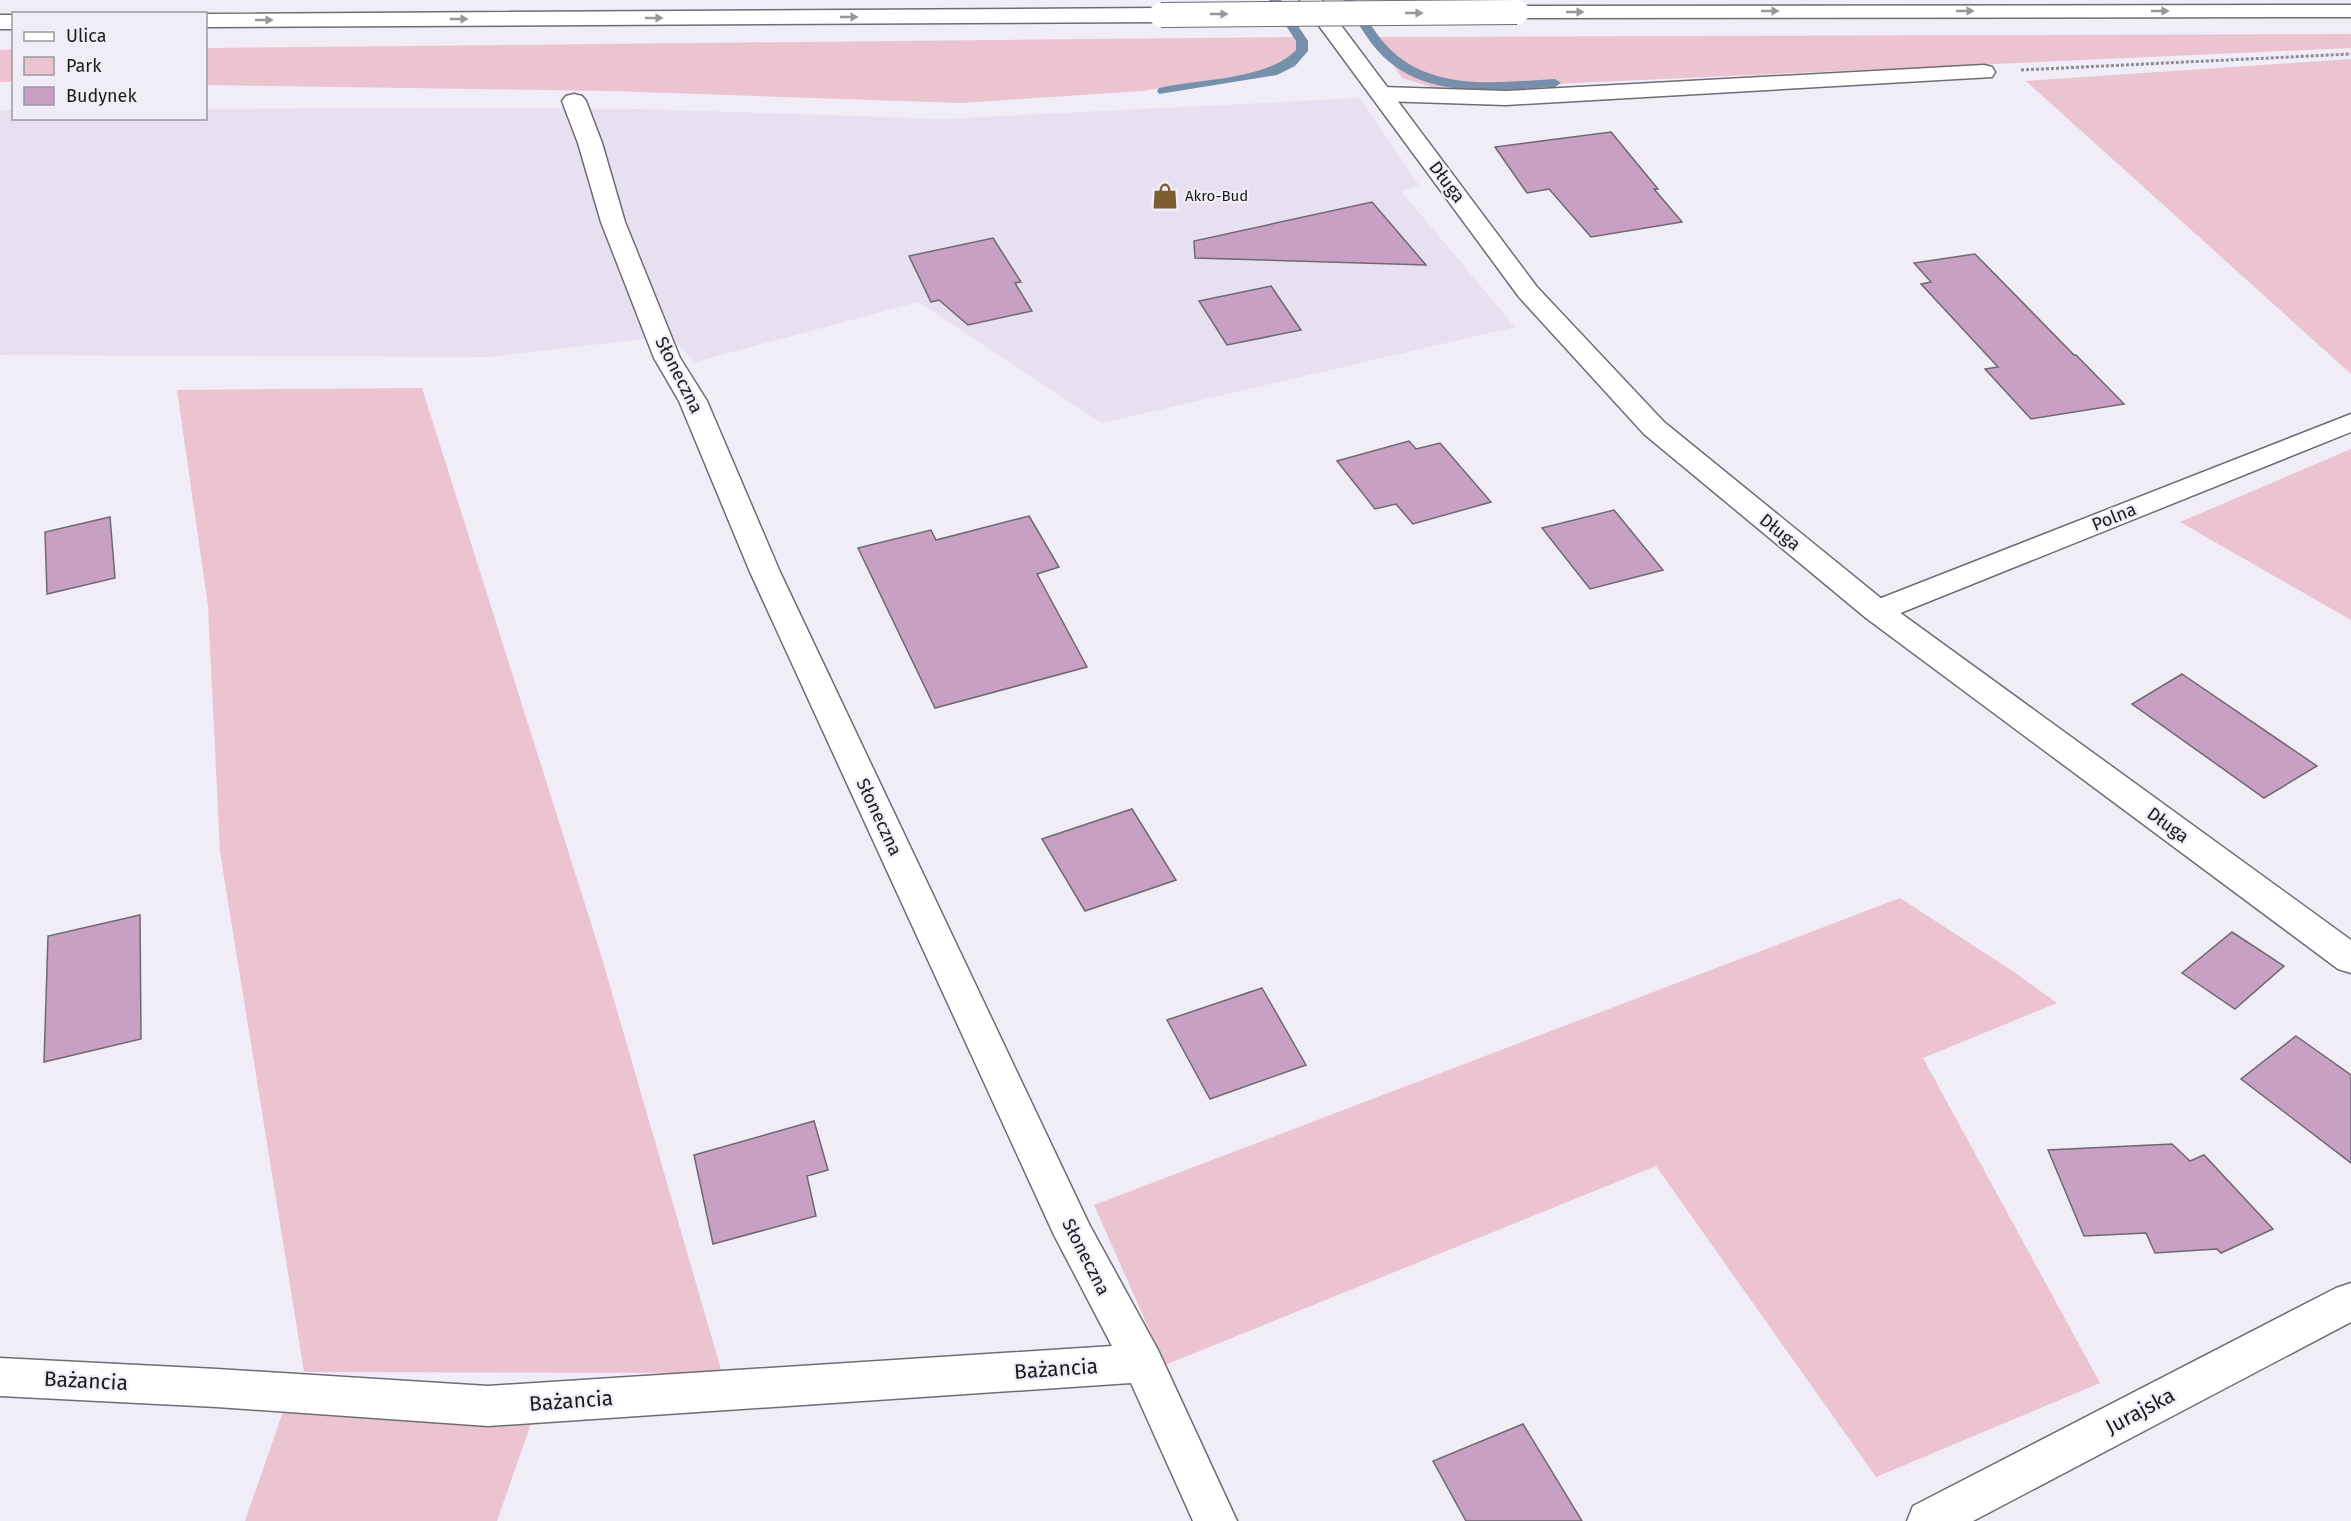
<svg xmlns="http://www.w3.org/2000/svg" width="2351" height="1521" viewBox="0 0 2351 1521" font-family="'Fira Sans',sans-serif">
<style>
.built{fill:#e6e0f1}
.green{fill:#ecc3d1}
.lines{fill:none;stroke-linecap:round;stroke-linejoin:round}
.stream{fill:#7690ac;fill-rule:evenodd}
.building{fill:#c7a0c4;stroke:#6f686f;stroke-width:1.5}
.minor-casing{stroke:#6f6c74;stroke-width:3}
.tertiary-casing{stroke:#6f6c74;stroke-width:3}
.motorway-casing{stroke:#6f6c74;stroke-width:3}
.path{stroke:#8f8c93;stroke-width:3;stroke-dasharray:3 2;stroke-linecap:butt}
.minor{fill:#fff;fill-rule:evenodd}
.tertiary{fill:#fff;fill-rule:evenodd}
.motorway{fill:#fff;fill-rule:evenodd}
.motorway-bridge-casing{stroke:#6f6c74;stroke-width:26;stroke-linecap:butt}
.motorway-bridge{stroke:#fff;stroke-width:24}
.oneway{fill:#989899}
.labels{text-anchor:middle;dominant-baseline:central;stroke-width:4.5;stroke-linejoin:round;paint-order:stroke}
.far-poi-label{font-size:15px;fill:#1b191d;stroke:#f0edf6;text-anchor:start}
.street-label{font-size:18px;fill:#1b191d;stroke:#f0edf6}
.near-street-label{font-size:21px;fill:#1b191d;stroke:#f0edf6}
</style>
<rect width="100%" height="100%" fill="#f0edf6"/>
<!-- built -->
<path class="built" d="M1360,98L1419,185L1401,191L1515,327L1102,423L918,302L695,362L669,336L489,357L0,355V110H13L14,118H206V109L439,108L642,109L943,119Z"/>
<!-- green -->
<path class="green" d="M2351,34V48L1438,89L1402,78L1375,37Z
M1297,37L1299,53L1282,66L1263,72L1142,91L961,103L610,91L206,85V48Z
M13,49V82H0V50Z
M2351,59V374L2026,81Z
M422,388L601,955L722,1373L304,1372L220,852L208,606L177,390Z
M2351,449V620L2180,522Z
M1900,898L2014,972L2057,1003L1923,1058L2100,1383L1876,1477L1656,1166L1165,1365L1094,1205Z
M285,1406L534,1415L497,1521H245Z"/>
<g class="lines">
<!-- stream -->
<path class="stream" d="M1269,0H1281L1308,41V51L1295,66L1277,75L1159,94L1157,91L1159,88C1198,79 1268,80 1296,50V41Z
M1343,0H1355C1365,15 1374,32 1386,45C1430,93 1497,82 1555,79L1561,83L1555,87C1494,90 1422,101 1377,50C1364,35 1354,16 1343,0Z"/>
</g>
<!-- building -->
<path class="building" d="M1611,132L1658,189H1654L1682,222L1591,237L1549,189L1527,193L1495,147Z
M1372,202L1426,265L1195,258L1194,241Z
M993,238L1021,282L1015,283L1032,311L968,325L939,300L931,302L909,256Z
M1975,254L2074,355H2076L2124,404L2031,419L1985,369L1998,367L1921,284L1931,282L1914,263Z
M1271,286L1301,330L1227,345L1199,301Z
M1409,441L1416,449L1440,443L1491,502L1413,524L1396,504L1375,509L1337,461Z
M1614,510L1663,570L1590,589L1542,528Z
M1029,516L1059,567L1037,574L1087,667L935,708L858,548L931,530L936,540Z
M110,517L115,578L47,594L45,532Z
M2182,674L2317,766L2264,798L2132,704Z
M1132,809L1176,880L1085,911L1042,839Z
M140,915L141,1039L44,1062L48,936Z
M2232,932L2284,966L2235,1009L2182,973Z
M1262,988L1306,1065L1210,1099L1167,1020Z
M2296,1036L2351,1075V1163L2241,1079Z
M814,1121L828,1170L807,1176L816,1216L713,1244L694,1155Z
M2172,1144L2190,1161L2204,1155L2273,1229L2221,1253L2217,1249L2155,1253L2146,1233L2084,1236L2048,1150Z
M1523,1424L1582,1521H1466L1433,1461Z"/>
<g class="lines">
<!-- minor casing -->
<g class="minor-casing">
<path id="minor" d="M1984,65L1992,67L1995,72L1992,77L1506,105L1382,101L1374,99L1371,94L1374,89L1382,87L1506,91Z
M574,94L582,96L586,101L602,143L625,222L680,358L707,401L780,572L1089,1224L1158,1350L1237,1521H1193L1131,1383L488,1426L217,1407L0,1396V1358L217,1369L488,1386L1112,1346L1054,1235L750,572L679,401L654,358L601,222L578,143L562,101L566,96Z
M2351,414V432L1888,618L1877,621L1866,618L1862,611L1866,604Z
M2351,1283V1322L1973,1521H1907L1913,1506L2336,1288Z"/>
</g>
<!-- tertiary casing -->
<g class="tertiary-casing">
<path id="tertiary" d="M1300,0H1322L1537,287L1664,422L1888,604L2351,940V973L2338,969L1866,618L1644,434L1519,297Z"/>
</g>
<!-- motorway casing -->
<g class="motorway-casing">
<path id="motorway" d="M2351,5V17L1517,18L1509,17L1506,12L1509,7L1517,6Z
M1161,8L1169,10L1172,15L1169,20L1161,22L206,27V14Z
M0,15H14V29H0Z"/>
</g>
<!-- path -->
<path class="path" d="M2021,70L2351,54"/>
<!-- minor -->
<use href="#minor" class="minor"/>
<!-- tertiary -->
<use href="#tertiary" class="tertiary"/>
<!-- motorway -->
<use href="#motorway" class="motorway"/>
<!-- motorway-bridge casing -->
<g class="motorway-bridge-casing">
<path id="motorway-bridge" d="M1161,15L1517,12"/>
</g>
<!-- motorway-bridge -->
<use href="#motorway-bridge" class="motorway-bridge"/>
</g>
<!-- one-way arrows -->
<defs><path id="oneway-solid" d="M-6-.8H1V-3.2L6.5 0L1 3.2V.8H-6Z" transform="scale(1.5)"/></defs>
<g class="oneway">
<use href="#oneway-solid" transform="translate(1770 11)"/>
<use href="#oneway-solid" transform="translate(1965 11)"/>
<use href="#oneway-solid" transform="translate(2160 11)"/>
<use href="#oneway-solid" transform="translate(1575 12)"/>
<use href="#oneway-solid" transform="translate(1414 13)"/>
<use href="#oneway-solid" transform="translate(1219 14)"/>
<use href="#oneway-solid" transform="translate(849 17)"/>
<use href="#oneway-solid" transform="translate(654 18)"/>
<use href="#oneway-solid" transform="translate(459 19)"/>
<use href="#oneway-solid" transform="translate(264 20)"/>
</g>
<!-- icons -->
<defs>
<g id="shop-bare" transform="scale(2.07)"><path d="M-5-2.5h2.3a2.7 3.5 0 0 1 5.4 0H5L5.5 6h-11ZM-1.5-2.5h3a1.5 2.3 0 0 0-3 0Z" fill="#7c5e32" stroke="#f0edf6" stroke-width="2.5" paint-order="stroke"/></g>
</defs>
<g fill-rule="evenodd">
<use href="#shop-bare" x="1165" y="196"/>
</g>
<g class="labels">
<!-- far-poi labels -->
<g class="far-poi-label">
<text x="1185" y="196">Akro-Bud</text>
</g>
<!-- street labels -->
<g class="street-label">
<text transform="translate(1447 182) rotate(53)">Długa</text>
<text transform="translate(679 375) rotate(63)">Słoneczna</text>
<text transform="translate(2114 517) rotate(-22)">Polna</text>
<text transform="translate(1780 532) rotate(39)">Długa</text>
<text transform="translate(879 817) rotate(65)">Słoneczna</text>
<text transform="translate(2168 825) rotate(36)">Długa</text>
<text transform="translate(1086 1257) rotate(63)">Słoneczna</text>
</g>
<!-- near-street labels -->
<g class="near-street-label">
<text transform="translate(1056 1369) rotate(-4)">Bażancia</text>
<text transform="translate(86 1381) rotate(3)">Bażancia</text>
<text transform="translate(571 1401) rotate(-4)">Bażancia</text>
<text transform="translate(2140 1411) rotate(-28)">Jurajska</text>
</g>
</g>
<!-- legend -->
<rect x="12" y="12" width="195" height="108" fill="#f0edf6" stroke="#9b989f" stroke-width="1.5"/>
<rect x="24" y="32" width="30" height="9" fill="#ffffff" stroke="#9b989f" stroke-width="1.5"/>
<text x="66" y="42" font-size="18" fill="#1b191d">Ulica</text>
<rect x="24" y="57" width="30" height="18" fill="#ecc3d1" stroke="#9b989f" stroke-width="1.5"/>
<text x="66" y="72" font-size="18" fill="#1b191d">Park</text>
<rect x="24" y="87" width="30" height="18" fill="#c7a0c4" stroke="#9b989f" stroke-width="1.5"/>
<text x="66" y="102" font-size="18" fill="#1b191d">Budynek</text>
</svg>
